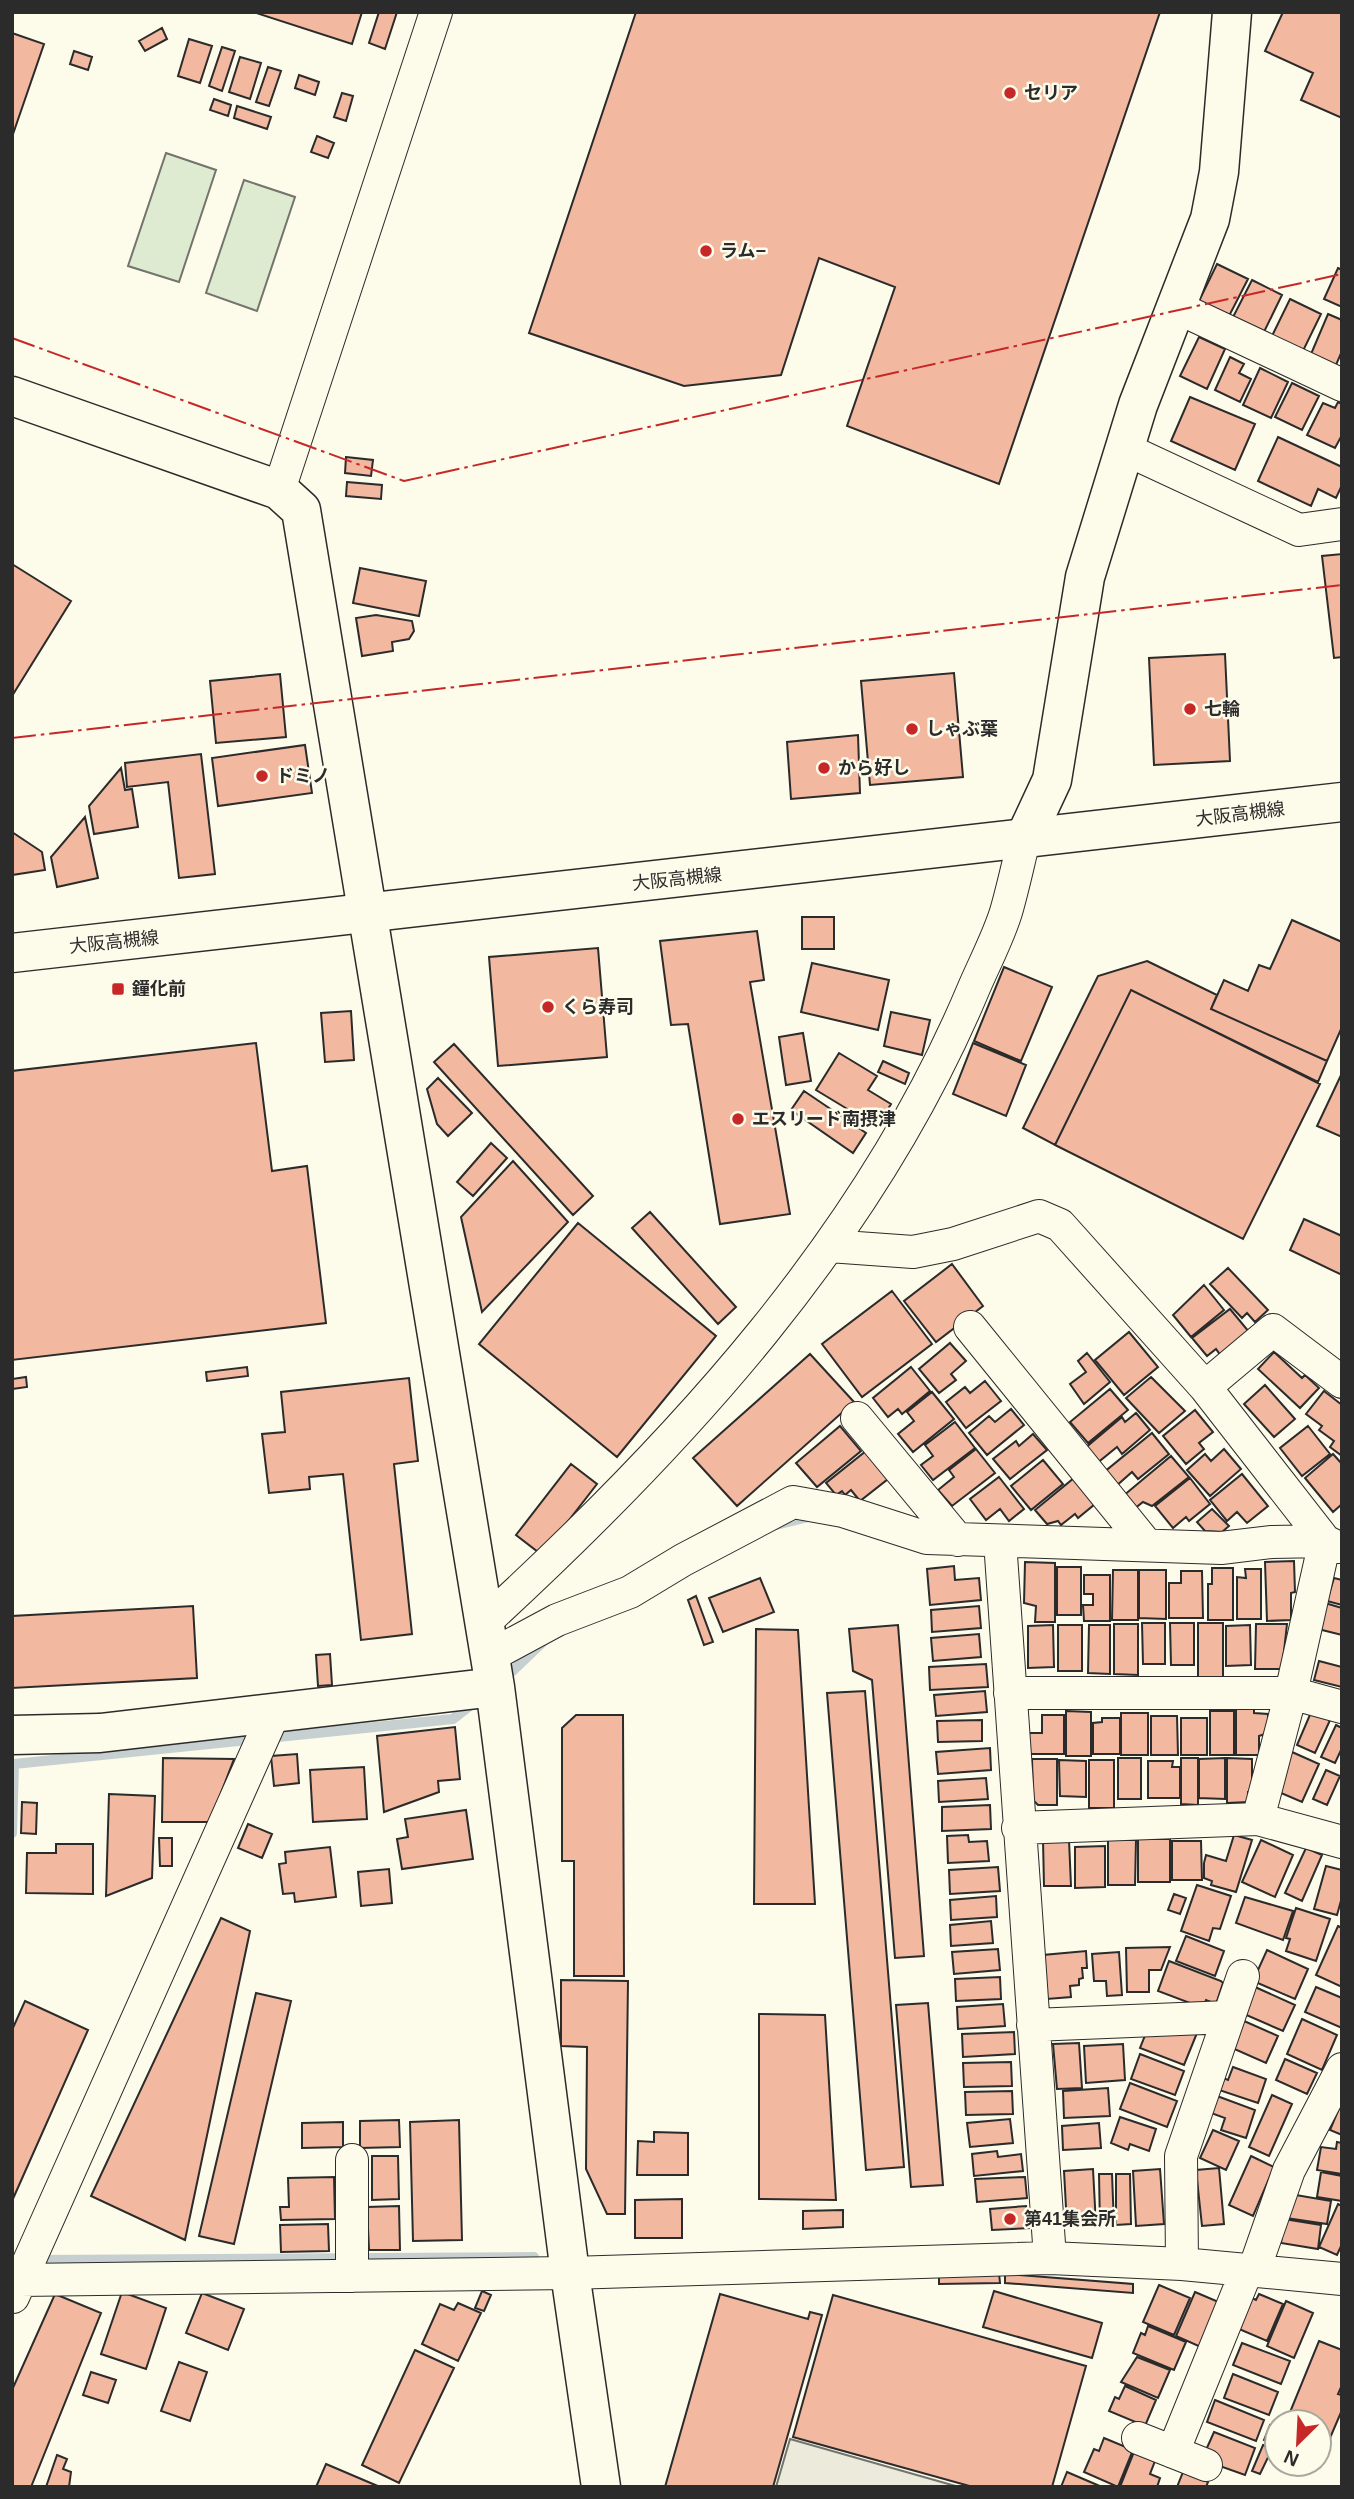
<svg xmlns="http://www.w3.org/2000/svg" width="1354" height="2499" viewBox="0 0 1354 2499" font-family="Arial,'Noto Sans JP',sans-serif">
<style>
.pitch{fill:#deebd1;stroke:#74746e;stroke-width:2}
.parking{fill:#eceadb;stroke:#74746e;stroke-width:2}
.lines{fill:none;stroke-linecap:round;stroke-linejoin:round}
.stream{stroke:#c7d0d0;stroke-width:10}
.building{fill:#f2b8a0;stroke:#2b2b2b;stroke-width:2}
.street-casing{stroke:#2b2b2b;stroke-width:34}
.secondary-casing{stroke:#2b2b2b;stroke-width:41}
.primary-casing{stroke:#2b2b2b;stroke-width:41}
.street{stroke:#fdfbea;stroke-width:32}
.secondary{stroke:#fdfbea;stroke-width:38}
.primary{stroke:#fdfbea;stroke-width:38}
.power{stroke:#c62828;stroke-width:2;stroke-dasharray:24 5 3.5 5;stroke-linecap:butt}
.poi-dot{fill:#c62828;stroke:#fdfbea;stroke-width:2.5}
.labels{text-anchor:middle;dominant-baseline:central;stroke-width:5;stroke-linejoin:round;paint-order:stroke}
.poi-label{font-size:18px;font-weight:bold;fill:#2b2b2b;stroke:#fdfbea;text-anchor:start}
.street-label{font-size:18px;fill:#2b2b2b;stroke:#fdfbea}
</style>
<rect width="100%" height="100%" fill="#fdfbea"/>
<!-- pitch -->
<path class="pitch" d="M166,153L216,170L179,282L128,266Z
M244,180L295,197L257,311L206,293Z"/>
<!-- parking -->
<path class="parking" d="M790,2439L959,2487H776Z"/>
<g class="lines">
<!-- stream -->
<path class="stream" d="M776,1525L812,1516
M503,1680L544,1641
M12,1833L14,1764L453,1719L476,1701
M33,2260L534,2257"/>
</g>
<!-- building -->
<path class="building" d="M253,12H362L352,44Z
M379,12H397L385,49L369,43Z
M636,12H1160L999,484L847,426L895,287L819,258L781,375L684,386L529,333Z
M1283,12H1342V118L1301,100L1313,73L1265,51Z
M162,28L167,39L145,51L139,41Z
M12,33L44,44L12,137Z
M189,39L212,46L200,83L178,76Z
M222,47L235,51L222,91L209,86Z
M74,51L92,57L88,70L70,64Z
M240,57L261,63L250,99L229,92Z
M268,67L281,71L269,106L256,102Z
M299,75L319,82L315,95L295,88Z
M342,93L353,96L346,121L334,117Z
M214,99L231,105L228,116L210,110Z
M237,106L271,117L267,129L234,118Z
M317,136L334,143L328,158L311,152Z
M1217,264L1248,279L1227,320L1197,305Z
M1338,268L1342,270V307L1324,299Z
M1252,280L1282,295L1262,336L1231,321Z
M1290,299L1321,314L1301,355L1270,340Z
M1328,314L1342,320V351L1336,365L1311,354Z
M1199,337L1225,349L1207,389L1180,376Z
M1230,357L1244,364L1239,373L1251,379L1240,402L1215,390Z
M1260,368L1288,382L1271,418L1243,405Z
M1292,383L1319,396L1302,430L1275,417Z
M1190,397L1255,424L1235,470L1171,441Z
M1338,402L1342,404V435L1335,448L1307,435L1323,403L1335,408Z
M1278,437L1342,467V485L1336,498L1318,489L1311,506L1258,481Z
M346,457L373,460L371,476L345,473Z
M347,482L382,485L381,499L346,496Z
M1342,554V657L1334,658L1322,556Z
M12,564L71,601L12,696Z
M360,568L426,581L419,616L353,603Z
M376,615L412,621L414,631L409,639L392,642L393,651L362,656L356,618Z
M1225,654L1230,761L1154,765L1149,658Z
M954,673L963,777L870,785L861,681Z
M280,674L286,737L216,743L210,681Z
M858,735L860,793L791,799L787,742Z
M305,745L312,793L218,806L212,758Z
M201,754L215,874L179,878L168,782L127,787L125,763Z
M121,768L125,790L132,789L138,827L94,834L89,806Z
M85,817L98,878L57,887L51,857Z
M12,832L42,852L45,870L12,875Z
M802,917H834V949H802Z
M1292,920L1342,942V1027L1327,1061L1211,1009L1224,980L1248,991L1259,965L1270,969Z
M757,931L764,980L750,982L790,1214L720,1224L688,1024L671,1025L660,941Z
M598,948L607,1057L498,1066L489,957Z
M1147,961L1217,995L1211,1009L1327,1061L1318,1082L1131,990L1055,1145L1023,1128L1098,976Z
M812,963L889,980L878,1030L801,1012Z
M1004,967L1052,987L1021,1061L974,1041Z
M1131,990L1320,1084L1243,1239L1055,1145Z
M351,1011L354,1060L325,1062L321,1013Z
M891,1012L930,1020L922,1055L884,1046Z
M803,1033L811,1081L786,1085L779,1037Z
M256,1043L272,1171L307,1166L326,1323L12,1360V1071Z
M973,1043L1026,1065L1006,1116L953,1094Z
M454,1044L593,1196L573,1215L434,1062Z
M839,1053L877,1076L868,1090L891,1104L877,1127L816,1090Z
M883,1061L909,1073L905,1084L878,1072Z
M1342,1073V1137L1317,1126Z
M438,1078L472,1113L448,1136L437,1124L427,1089Z
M804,1091L866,1133L853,1153L791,1110Z
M491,1143L507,1158L473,1196L457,1182Z
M513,1161L568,1222L482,1312L461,1217Z
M650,1212L736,1307L718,1324L632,1228Z
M1304,1219L1342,1236V1275L1290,1250Z
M578,1223L716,1336L617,1457L479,1344Z
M952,1264L983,1306L936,1342L904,1301Z
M1228,1268L1268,1310L1255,1322L1247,1313L1242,1318L1210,1284Z
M1204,1285L1224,1310L1191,1337L1173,1315Z
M892,1291L932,1344L862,1397L822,1344Z
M1230,1309L1250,1333L1221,1356L1216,1349L1207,1356L1192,1338Z
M1129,1332L1158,1367L1124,1395L1095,1360Z
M950,1343L966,1361L951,1374L956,1380L939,1393L919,1369Z
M1274,1352L1302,1378L1305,1375L1319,1388L1300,1408L1258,1369Z
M1087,1353L1110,1382L1084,1404L1070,1384L1086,1372L1078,1361Z
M810,1354L854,1402L737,1506L693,1458Z
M247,1367L248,1376L207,1381L206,1372Z
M911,1367L930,1391L902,1414L898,1409L888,1417L873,1398Z
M26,1377L27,1387L12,1389V1379Z
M1151,1377L1185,1411L1159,1433L1126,1398Z
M409,1378L418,1461L394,1464L412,1634L361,1640L343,1474L309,1477L310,1489L269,1493L262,1434L285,1432L281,1392Z
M985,1381L1001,1401L966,1428L946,1402L965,1387L970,1393Z
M1265,1385L1295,1419L1274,1437L1244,1404Z
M1110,1389L1128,1410L1088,1443L1070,1422Z
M1324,1391L1342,1405V1456L1330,1447L1334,1441L1319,1430L1322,1426L1306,1414Z
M932,1392L954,1419L913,1452L898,1434L914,1421L907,1412Z
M1011,1409L1024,1425L987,1455L969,1433L989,1416L995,1422Z
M1195,1410L1213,1432L1199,1443L1204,1449L1186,1464L1163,1436Z
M1136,1413L1150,1430L1122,1454L1117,1447L1096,1464L1084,1449L1122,1417L1125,1422Z
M955,1422L975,1448L933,1480L921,1465L933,1456L925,1445Z
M840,1426L861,1451L817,1487L796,1463Z
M1308,1426L1330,1454L1302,1476L1280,1448Z
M1152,1433L1169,1454L1138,1479L1132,1472L1115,1487L1103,1473Z
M1033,1434L1047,1450L1010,1479L993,1459L1016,1441L1019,1446Z
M976,1449L995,1473L952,1506L938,1490L954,1477L949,1470Z
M1224,1449L1241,1469L1210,1496L1187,1470L1205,1454L1211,1461Z
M866,1451L888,1479L860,1501L851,1490L845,1495L842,1491L836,1495L826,1483Z
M1333,1454L1342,1464V1504L1333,1512L1305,1478Z
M1171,1456L1189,1477L1152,1506L1143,1502L1134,1509L1123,1496Z
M1043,1460L1063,1484L1031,1510L1011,1486Z
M571,1464L597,1484L542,1555L516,1535Z
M1242,1474L1268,1506L1247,1523L1237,1512L1227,1521L1210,1500Z
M999,1477L1024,1509L1009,1521L1000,1509L986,1520L970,1499Z
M1074,1478L1095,1504L1078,1518L1075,1514L1061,1525L1058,1521L1047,1524L1035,1510Z
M1190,1478L1210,1504L1189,1521L1186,1517L1173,1528L1155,1506Z
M1212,1509L1229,1526L1222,1532L1205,1531L1197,1522Z
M1294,1561L1295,1592L1291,1593V1620L1267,1621L1265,1562Z
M1025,1562L1055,1563V1622H1035L1036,1606L1024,1603Z
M954,1566L955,1580L979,1578L981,1600L930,1605L927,1569Z
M1057,1567H1081V1615H1057Z
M1212,1568H1233V1620H1208V1584H1212Z
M1245,1569H1261V1619H1237V1577L1246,1578Z
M1113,1570H1138V1620H1112Z
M1139,1570H1166V1619L1139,1618Z
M1181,1571H1202L1203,1618H1169V1583H1181Z
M1084,1575H1110V1621H1084L1083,1605H1093V1594H1084Z
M760,1578L774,1612L723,1632L709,1598Z
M1334,1578L1342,1580V1605L1327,1601Z
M696,1596L713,1642L704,1645L688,1600Z
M1325,1603L1342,1608V1635L1318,1629Z
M193,1606L197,1678L12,1688V1616Z
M979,1606L981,1628L932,1632L931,1610Z
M1142,1623H1165V1664H1143Z
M1170,1623H1194V1665H1171Z
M1198,1623H1223V1677H1198Z
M1114,1624H1138V1675L1114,1674Z
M1256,1624H1287L1282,1669H1255Z
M898,1625L924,1956L895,1958L872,1680L853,1671L849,1629Z
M1053,1625L1054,1667L1028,1668V1626Z
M1058,1625H1082V1671H1058Z
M1089,1625H1110V1674L1088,1673Z
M1250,1625L1251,1665L1226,1666V1626Z
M756,1629L798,1630L815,1904H754Z
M979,1634L981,1657L933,1661L931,1638Z
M330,1654L332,1685L318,1686L316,1655Z
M1319,1661L1342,1667V1687L1314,1680Z
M986,1664L988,1687L930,1690L929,1667Z
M865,1691L904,2167L866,2170L827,1693Z
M985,1691L987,1712L936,1716L934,1695Z
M1236,1704H1254V1713L1268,1714V1733L1259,1736V1755H1236Z
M1312,1710L1331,1718L1315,1753L1297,1745Z
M1066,1711L1091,1712V1756H1066Z
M1210,1711H1234V1755H1210Z
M1121,1713H1148V1755H1121Z
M576,1715H623L624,1976H574V1861H562V1728Z
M1042,1715H1064V1754H1029V1733H1042Z
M1151,1716H1177L1178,1755H1151Z
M1102,1718H1120V1754H1093V1723L1102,1722Z
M1181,1718H1207V1755H1181Z
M982,1720V1741L938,1742L937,1721Z
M1336,1725L1342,1728V1748L1335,1763L1321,1757Z
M455,1727L460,1779L438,1781L439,1792L384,1812L377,1736Z
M990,1748L991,1770L938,1774L936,1752Z
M1292,1752L1319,1764L1302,1802L1274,1790Z
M297,1754L299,1783L274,1786L271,1756Z
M163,1758L234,1759L210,1822H162Z
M1118,1758H1141V1799H1118Z
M1181,1758H1198V1805L1181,1804Z
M1225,1758V1799L1199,1798V1759Z
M1227,1758L1252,1759V1792H1248V1802L1227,1803Z
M1032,1759H1057V1805H1038L1033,1800Z
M1059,1760L1086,1761V1797L1060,1796Z
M1089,1760H1114V1808H1089Z
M1148,1761H1173L1172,1767H1180V1798H1148Z
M364,1767L367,1819L313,1822L310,1770Z
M1326,1770L1340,1776L1327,1805L1313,1799Z
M986,1778L988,1799L939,1802L938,1781Z
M109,1794L155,1796L152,1878L106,1896Z
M22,1802L37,1803L36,1834L21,1833Z
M990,1805L991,1829L942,1831V1807Z
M466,1810L473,1859L402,1869L397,1839L408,1837L405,1819Z
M248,1824L272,1834L262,1858L238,1848Z
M968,1835L969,1842L987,1841L989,1861L948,1863L947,1836Z
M1234,1835L1252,1840L1236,1892L1211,1885L1212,1881L1204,1878V1863L1206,1855L1226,1861Z
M159,1838H172V1866H160Z
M1138,1839H1170V1882H1138Z
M1043,1840H1069L1071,1886H1044Z
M1108,1840H1136L1135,1885H1108Z
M1261,1840L1293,1855L1275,1897L1242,1882Z
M1172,1841H1201L1202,1880H1172Z
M56,1844H93V1894L26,1893L27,1853H56Z
M1105,1846V1887L1075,1888V1847Z
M330,1847L336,1897L295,1902L294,1893L283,1894L279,1864L286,1863L285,1852Z
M1306,1848L1322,1855L1302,1901L1285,1893Z
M1326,1866L1342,1870V1897L1337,1915L1314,1909Z
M998,1867L1000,1891L950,1894L949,1870Z
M389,1869L392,1903L361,1906L358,1872Z
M1197,1885L1231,1896L1220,1929L1213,1928L1209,1941L1181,1931Z
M1174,1894L1186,1898L1180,1914L1168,1910Z
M996,1896L997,1917L951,1920L950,1900Z
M1245,1897L1293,1911L1283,1940L1236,1923Z
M1296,1908L1330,1919L1316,1961L1286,1951L1290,1939L1286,1938Z
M221,1918L250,1931L185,2240L91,2196Z
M991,1921L993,1943L951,1946L950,1925Z
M1338,1926L1342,1928V1987L1316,1975Z
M1186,1936L1224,1951L1215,1976L1176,1961Z
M1170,1947L1161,1970H1149V1992H1127L1126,1948Z
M998,1949L1000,1970L954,1974L952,1952Z
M1267,1950L1308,1969L1295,1999L1253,1981Z
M1086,1951L1087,1968H1082L1083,1978L1079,1979V1985L1070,1986L1071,1997L1047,1999L1043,1955Z
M1119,1952L1122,1995L1107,1996L1106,1981H1094L1092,1954Z
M1169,1961L1221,1981L1223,1983L1216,2004L1206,2000L1203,2008L1158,1991Z
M1000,1977L1001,1999L956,2001L955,1979Z
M561,1980L628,1981L625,2214H607L586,2169L587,2047L561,2046Z
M1255,1987L1295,2005L1283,2031L1244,2014Z
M1316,1987L1342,1998V2028L1305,2012Z
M256,1993L291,2001L234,2244L199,2236Z
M25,2001L88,2030L12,2201V2030Z
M928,2003L943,2185L911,2187L896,2005Z
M1003,2004L1005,2026L958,2029L957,2007Z
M759,2014L825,2015L836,2200L759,2199Z
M1235,2017L1278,2036L1266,2063L1223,2044Z
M1302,2019L1337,2035L1322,2070L1287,2054Z
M1148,2028L1197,2033L1184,2065L1140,2048Z
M1014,2032L1015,2054L963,2057L962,2034Z
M1079,2043L1082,2088L1057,2089L1053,2044Z
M1123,2044L1125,2080L1086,2083L1084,2046Z
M1140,2054L1184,2071L1175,2095L1131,2079Z
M1285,2059L1317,2073L1307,2094L1276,2080Z
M1011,2062L1012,2086L964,2087L963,2063Z
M1233,2067L1266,2079L1258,2103L1216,2089L1221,2077L1228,2080Z
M1130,2083L1177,2101L1167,2127L1120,2109Z
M1108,2088L1110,2116L1064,2118L1063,2091Z
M1012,2091L1013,2114L966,2115L965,2092Z
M1272,2095L1292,2104L1269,2156L1249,2147Z
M1217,2096L1255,2110L1246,2138L1221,2130L1225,2118L1211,2113Z
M1342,2101V2135L1330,2130Z
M1120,2117L1156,2129L1149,2151L1130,2144L1128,2150L1111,2143Z
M1010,2119L1013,2143L970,2147L967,2123Z
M399,2120L400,2147L360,2148V2121Z
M459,2120L462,2240L413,2241L410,2122Z
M343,2122V2147L302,2148V2123Z
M1099,2123L1101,2148L1063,2150L1062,2126Z
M1213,2130L1239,2141L1226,2170L1200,2158Z
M654,2132L688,2133V2175H637L638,2141L654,2142Z
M1337,2142L1342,2143V2174L1317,2170L1321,2147L1336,2149Z
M997,2151L998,2157L1021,2154L1023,2171L974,2176L972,2154Z
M372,2156H398L399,2199L372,2200Z
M1251,2156L1274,2167L1253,2216L1229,2205Z
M1219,2168L1224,2224L1202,2226L1196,2170Z
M1093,2169L1096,2225L1067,2226L1064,2171Z
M1160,2169L1164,2224L1136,2226L1133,2171Z
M1321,2172L1342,2176V2201L1317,2197Z
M1099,2174H1112L1114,2225L1100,2226Z
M1116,2174H1130L1131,2224L1116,2225Z
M334,2177L335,2219L281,2220L280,2207H289L288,2178Z
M1025,2177L1027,2198L977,2202L975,2179Z
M1290,2194L1331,2201L1327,2224L1286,2218Z
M682,2199V2238H635V2200Z
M1338,2204L1342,2206V2244L1337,2255L1319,2247Z
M399,2206L400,2250H369L367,2207Z
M1026,2206L1030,2228L992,2230L990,2209Z
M843,2210V2227L803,2229V2211Z
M1284,2219L1321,2225L1318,2249L1281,2243Z
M328,2224L329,2251L281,2252L280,2225Z
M999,2273L1000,2283L939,2284V2274Z
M1005,2274L1133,2284V2293L1005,2283Z
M1159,2285L1190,2298L1174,2335L1143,2322Z
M482,2291L491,2295L484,2311L475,2308Z
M994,2291L1102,2323L1092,2358L983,2327Z
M122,2292L166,2308L146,2369L101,2354Z
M1195,2292L1221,2303L1203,2348L1176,2336Z
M202,2293L244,2309L228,2350L186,2333Z
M55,2294L101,2313L31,2487H12V2390Z
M720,2294L808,2319L810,2312L822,2315L773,2487H665Z
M1259,2294L1283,2304L1267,2341L1239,2329L1252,2298L1256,2300Z
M833,2295L1086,2366L1052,2487H973L793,2437Z
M1286,2301L1313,2313L1294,2358L1267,2346Z
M458,2303L481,2313L458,2361L422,2344L440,2304L454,2310Z
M1148,2326L1186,2342L1174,2370L1133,2353L1141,2333L1145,2335Z
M1319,2341L1342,2350V2385L1338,2394L1342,2395V2410L1321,2459L1319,2422H1286Z
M1242,2343L1290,2361L1281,2384L1233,2365Z
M415,2350L454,2368L399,2483L362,2465Z
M1137,2357L1170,2370L1158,2398L1121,2382Z
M179,2362L207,2372L190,2421L161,2411Z
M91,2372L116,2380L108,2403L83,2395Z
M1233,2374L1278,2392L1269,2415L1224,2398Z
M1125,2386L1156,2400L1145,2426L1109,2411L1115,2397L1119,2399Z
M1215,2400L1264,2420L1256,2441L1207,2422Z
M1270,2425L1277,2428L1272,2444L1264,2440Z
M1214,2432L1255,2448L1245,2475L1214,2464L1206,2450Z
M1104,2438L1133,2450L1118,2487L1084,2472L1094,2449L1099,2451Z
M1263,2445L1272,2449L1260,2474L1252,2471Z
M1134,2452L1155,2461L1150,2474L1160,2478L1157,2487H1120Z
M57,2455L67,2459L63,2469L71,2472L69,2487H46Z
M326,2464L380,2487H316Z
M1067,2472L1102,2487H1061Z
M1183,2472L1208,2482L1206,2487H1177Z"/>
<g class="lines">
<!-- street casing -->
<g class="street-casing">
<path id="street" d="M1176,307L1342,385
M1125,449L1299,530L1342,524
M279,490L436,12
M829,1246L913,1252L953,1244L1039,1216L1060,1225L1205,1387L1325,1541L1291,1693L1258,1819
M970,1327L1146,1544
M1205,1387L1273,1330L1342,1382
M857,1418L958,1540
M1000,1541L1050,2258
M485,1622C681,1442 869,1238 973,990C984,964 998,938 1006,912C1013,888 1018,864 1024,840
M490,1656L557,1620L630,1592L683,1560L793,1502L843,1511L927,1538L1221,1548L1272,1542L1325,1541L1337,1547
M1010,1693H1291L1342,1707
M1018,1828L1258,1819L1342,1842
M1033,2025L1229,2017
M352,2160V2276
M1182,2264L1181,2156L1243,1976
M1254,2270L1289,2170L1342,2069
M12,2277L20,2280L570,2273L1050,2258L1182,2264L1342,2279
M13,2297L274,1713
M1138,2438L1206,2465
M1173,2452L1247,2270"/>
</g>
<!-- secondary casing -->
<g class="secondary-casing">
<path id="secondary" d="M12,396L279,490L301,510L495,1687L570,2273L601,2487
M1024,840L1052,780L1085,577L1138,405L1210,219L1219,172L1232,12
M12,1735L100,1733L495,1687"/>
</g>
<!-- primary casing -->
<g class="primary-casing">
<path id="primary" d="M12,953L1342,802"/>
</g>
<!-- street -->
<use href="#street" class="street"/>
<!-- secondary -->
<use href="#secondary" class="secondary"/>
<!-- primary -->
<use href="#primary" class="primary"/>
<!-- power -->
<path class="power" d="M12,338L404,481L1342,274
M12,738L1342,585"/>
</g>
<!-- markers -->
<g class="poi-dot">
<circle cx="1010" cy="93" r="7"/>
<circle cx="706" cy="251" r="7"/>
<circle cx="1190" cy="709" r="7"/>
<circle cx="912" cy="729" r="7"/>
<circle cx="824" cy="768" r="7"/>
<circle cx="262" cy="776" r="7"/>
<rect x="111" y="982" width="14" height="14" rx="3.5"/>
<circle cx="548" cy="1007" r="7"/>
<circle cx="738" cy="1119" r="7"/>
<circle cx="1010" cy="2219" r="7"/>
</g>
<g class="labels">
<!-- poi labels -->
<g class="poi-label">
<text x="1024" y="93">セリア</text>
<text x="720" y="251">ラム−</text>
<text x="1204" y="709">七輪</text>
<text x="926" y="729">しゃぶ葉</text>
<text x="838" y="768">から好し</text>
<text x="276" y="776">ドミノ</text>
<text x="132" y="989">鐘化前</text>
<text x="562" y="1007">くら寿司</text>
<text x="752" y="1119">エスリード南摂津</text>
<text x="1024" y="2219">第41集会所</text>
</g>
<!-- street labels -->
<g class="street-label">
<text transform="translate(1240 814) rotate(-7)">大阪高槻線</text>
<text transform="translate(677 879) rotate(-6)">大阪高槻線</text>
<text transform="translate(114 942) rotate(-6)">大阪高槻線</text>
</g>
</g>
<!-- border -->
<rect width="1354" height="2499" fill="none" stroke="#2b2b2b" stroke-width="28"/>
<!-- north arrow -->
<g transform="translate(1298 2443) rotate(204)"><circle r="33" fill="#fdfbea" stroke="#a9a89e" stroke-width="2"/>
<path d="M0-5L12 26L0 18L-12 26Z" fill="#c62828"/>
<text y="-10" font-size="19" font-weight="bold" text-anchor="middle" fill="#2b2b2b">N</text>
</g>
</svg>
